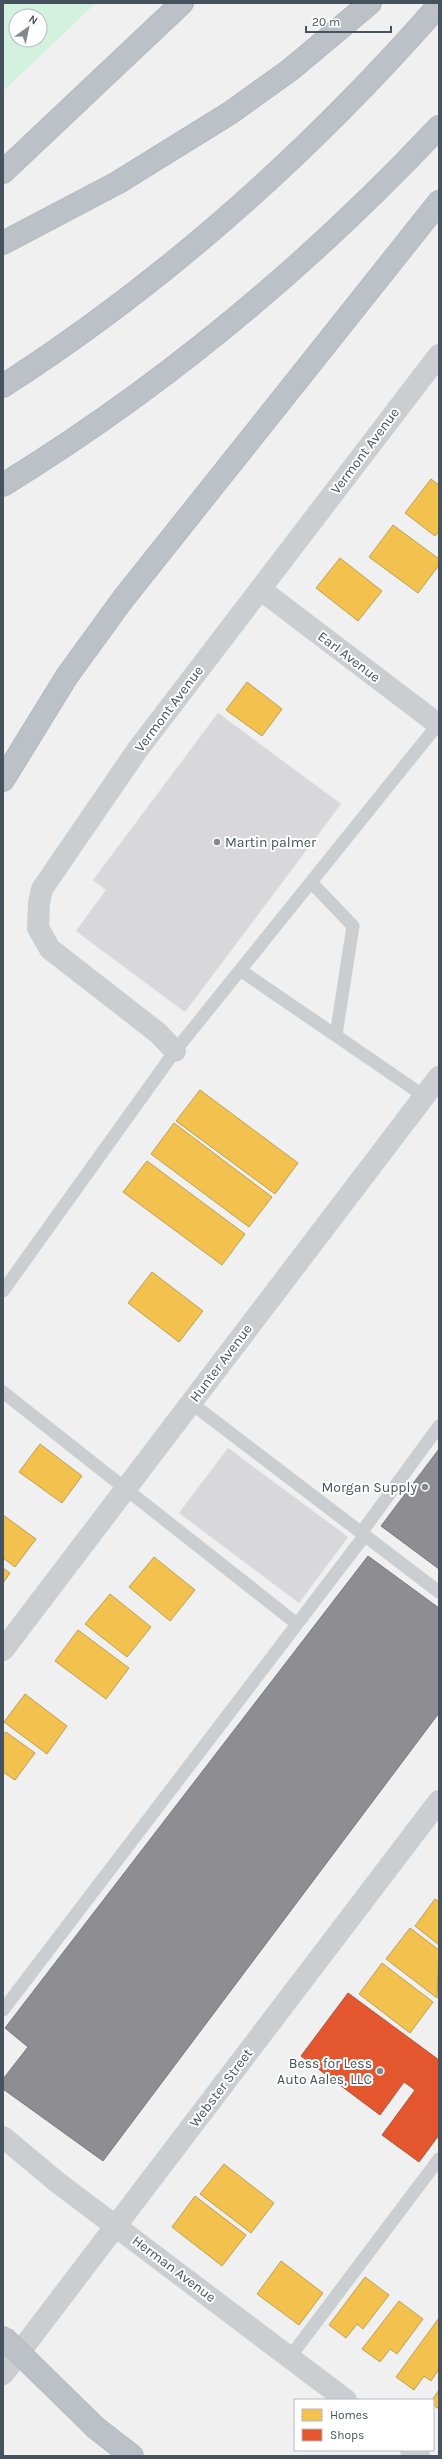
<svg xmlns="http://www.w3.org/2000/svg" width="442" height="2459" viewBox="0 0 442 2459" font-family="Karla,sans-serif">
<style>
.green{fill:#d3f1df;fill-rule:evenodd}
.homes{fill:#f2c14e;stroke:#bea053}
.shops{fill:#e4572e;stroke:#b5563c}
.industry{fill:#8d8d92;stroke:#787b82}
.building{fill:#d8d8da;stroke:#e2e2e3}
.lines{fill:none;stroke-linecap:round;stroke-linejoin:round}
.motorway-casing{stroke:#b4bac0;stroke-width:24}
.service{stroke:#cbced1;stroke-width:13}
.minor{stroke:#cbced1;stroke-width:22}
.tertiary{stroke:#cbced1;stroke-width:22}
.motorway{stroke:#bbc1c6;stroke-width:22}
.motorway-bridge-casing{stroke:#b4bac0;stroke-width:24;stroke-linecap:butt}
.motorway-bridge{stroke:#bbc1c6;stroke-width:22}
.poi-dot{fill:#828991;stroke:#fff;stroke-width:1.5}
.labels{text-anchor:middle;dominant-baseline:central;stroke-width:4;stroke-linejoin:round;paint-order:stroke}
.street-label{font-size:14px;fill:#46525e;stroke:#fff}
.poi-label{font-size:14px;fill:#46525e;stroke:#fff;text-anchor:end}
</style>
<rect width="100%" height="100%" fill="#f1f0f0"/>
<!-- green -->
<path class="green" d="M3,3H96L3,91ZM16,16H40V40H16Z"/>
<!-- homes -->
<path class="homes" d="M431,479L439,485V531L435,536L405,513Z
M393,525L439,559V565L418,593L369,557Z
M340,558L382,591L358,621L316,588Z
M247,682L282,709L262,736L226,710Z
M200,1090L298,1163L275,1194L176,1121Z
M174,1123L272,1197L249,1227L151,1154Z
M147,1161L245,1234L222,1265L123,1192Z
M152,1272L203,1311L179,1342L128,1303Z
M40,1444L82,1476L62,1503L19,1472Z
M3,1515L36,1539L15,1567L3,1558Z
M154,1557L195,1590L170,1621L129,1587Z
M3,1568L10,1573L3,1583Z
M110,1594L151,1627L127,1657L85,1624Z
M78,1630L129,1668L106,1699L55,1661Z
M25,1694L67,1726L47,1754L4,1722Z
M6,1732L35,1753L15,1780L3,1772V1735Z
M435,1899L439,1902V1945L415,1926Z
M410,1928L439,1950L437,1998L386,1959Z
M382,1963L433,2002L410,2033L359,1994Z
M224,2164L274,2203L251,2233L200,2194Z
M195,2196L246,2235L222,2266L172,2227Z
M281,2261L323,2293L299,2325L257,2294Z
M365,2277L389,2295L363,2329L357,2324L346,2338L329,2325Z
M399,2301L423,2319L397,2354L390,2349L380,2362L362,2349Z
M439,2318V2369L431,2381L424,2376L414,2390L396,2377Z
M439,2390V2409L433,2405L432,2400Z"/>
<!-- shops -->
<path class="shops" d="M348,1993L439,2060V2135L419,2162L382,2135L415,2090L404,2082L380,2115L301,2056Z"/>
<!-- industry -->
<path class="industry" d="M439,1449V1569L381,1526Z
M368,1556L439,1608V1713L103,2161L3,2089V2079L28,2047L5,2028Z"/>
<!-- building -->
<path class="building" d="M218,713L341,804L185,1012L76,931L106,890L93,880Z
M228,1448L348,1537L299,1603L179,1513Z"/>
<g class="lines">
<!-- motorway casing -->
<g class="motorway-casing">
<path id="motorway" d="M3,172L182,3
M3,243L117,183L230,113L290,70L370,3
M3,386C166,281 311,151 439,5
M3,485C164,386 310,264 439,127
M3,780L67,676L123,599L439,202
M96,2428L132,2456"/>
</g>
<!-- service -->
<path class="service" d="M311,882L353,926L336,1035
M240,970L424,1096
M3,1291L175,1051L439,723
M3,1392L297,1624
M191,1403L439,1592
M361,1533L439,1426
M3,2010L365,1535
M290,2357L439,2159"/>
<!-- minor -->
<path class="minor" d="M260,589L439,725
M175,1051L158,1033L50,949L38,928L39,903L42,889L138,749L439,355
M3,1650L439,1077
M3,2137L57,2182L346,2400
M411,2450L419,2456"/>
<!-- tertiary -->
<path class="tertiary" d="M3,2374L439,1801"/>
<!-- motorway -->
<use href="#motorway" class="motorway"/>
<!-- motorway-bridge casing -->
<g class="motorway-bridge-casing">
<path id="motorway-bridge" d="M3,2337L96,2428"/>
</g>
<!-- motorway-bridge -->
<use href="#motorway-bridge" class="motorway-bridge"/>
</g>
<!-- markers -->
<g class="poi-dot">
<circle cx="217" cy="842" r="4"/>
<circle cx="425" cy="1487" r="4"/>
<circle cx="380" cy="2071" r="4"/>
</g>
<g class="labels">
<!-- street labels -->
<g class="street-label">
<text transform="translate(365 451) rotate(-53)">Vermont Avenue</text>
<text transform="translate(349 657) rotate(37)">Earl Avenue</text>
<text transform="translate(169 709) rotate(-53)">Vermont Avenue</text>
<text transform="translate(221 1363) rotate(-53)">Hunter Avenue</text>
<text transform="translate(221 2088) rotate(-53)">Webster Street</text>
<text transform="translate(174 2269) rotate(37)">Herman Avenue</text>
</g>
<!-- poi labels -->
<g class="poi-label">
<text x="225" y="842" text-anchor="start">Martin palmer</text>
<text x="417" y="1487">Morgan Supply</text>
<text x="372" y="2063">Bess for Less<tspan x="372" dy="16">Auto Aales, LLC</tspan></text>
</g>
</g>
<!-- border -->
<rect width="442" height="2459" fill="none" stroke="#46525e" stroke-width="8"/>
<!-- legend -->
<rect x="294" y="2399" width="140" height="52" fill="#ffffff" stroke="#b5babf"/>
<rect x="302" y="2409" width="20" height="12" fill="#f2c14e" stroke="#b5babf"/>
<text x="330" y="2419" font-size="12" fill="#46525e">Homes</text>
<rect x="302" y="2429" width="20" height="12" fill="#e4572e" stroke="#b5babf"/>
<text x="330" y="2439" font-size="12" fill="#46525e">Shops</text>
<!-- north arrow -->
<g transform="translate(28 28) rotate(33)"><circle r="19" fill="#ffffff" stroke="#b5babf"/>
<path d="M0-3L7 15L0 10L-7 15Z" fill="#828991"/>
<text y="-6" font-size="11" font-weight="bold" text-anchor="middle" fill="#46525e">N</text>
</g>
<!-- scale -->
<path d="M306 26v6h85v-6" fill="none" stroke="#46525e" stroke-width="2"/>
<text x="312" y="26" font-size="12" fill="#46525e" stroke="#ffffff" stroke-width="3" paint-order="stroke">20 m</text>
</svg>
